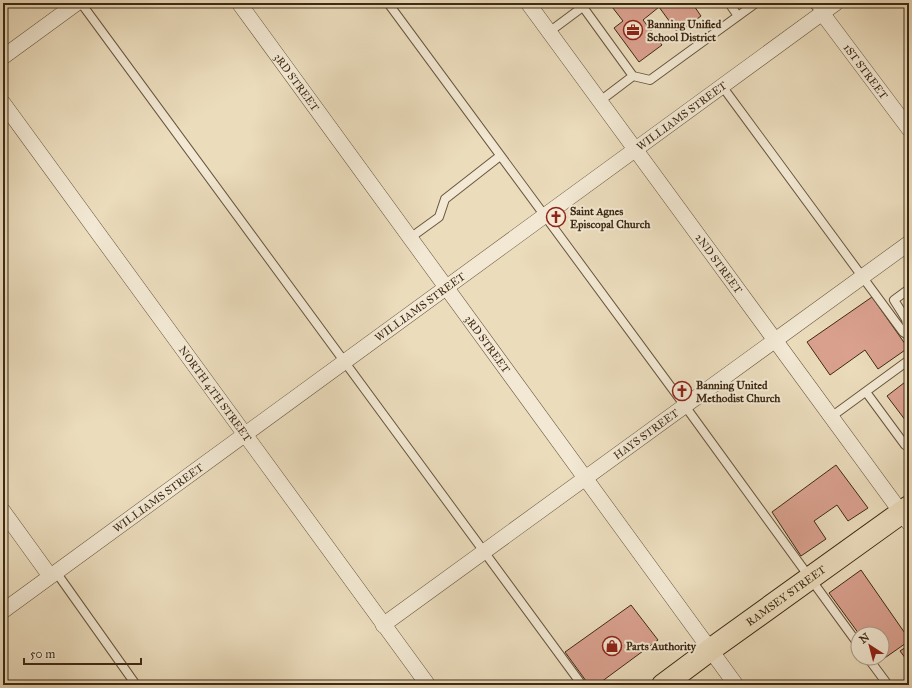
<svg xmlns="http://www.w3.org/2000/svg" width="912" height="688" viewBox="0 0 912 688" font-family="'IM FELL Great Primer',serif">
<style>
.building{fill:#daa18f;stroke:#3e2a14}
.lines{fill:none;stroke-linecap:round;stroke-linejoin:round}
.service-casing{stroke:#69563e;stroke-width:10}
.minor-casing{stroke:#69563e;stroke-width:16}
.primary-casing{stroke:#3e2a14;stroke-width:24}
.service{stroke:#f2e8d3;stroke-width:8}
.minor{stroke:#f2e8d3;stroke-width:15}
.primary{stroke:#ebdcbc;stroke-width:22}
.labels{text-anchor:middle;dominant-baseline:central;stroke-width:4;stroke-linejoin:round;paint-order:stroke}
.poi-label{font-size:11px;font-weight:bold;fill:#3e2a14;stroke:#f2e8d3;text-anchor:start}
.street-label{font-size:11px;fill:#3e2a14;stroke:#f2e8d3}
</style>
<rect width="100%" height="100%" fill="#ebdcbc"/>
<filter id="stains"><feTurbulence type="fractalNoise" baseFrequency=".005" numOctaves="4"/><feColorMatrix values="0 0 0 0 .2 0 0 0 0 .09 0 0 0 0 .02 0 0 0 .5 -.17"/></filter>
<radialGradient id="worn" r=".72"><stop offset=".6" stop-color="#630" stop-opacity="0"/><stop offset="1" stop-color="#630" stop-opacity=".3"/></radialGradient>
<!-- building -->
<path class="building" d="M609,3H692L701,16L678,33L659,7L643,20L662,45L639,62L614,28L623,21Z
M872,297L908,348L878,369L865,350L830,375L807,342Z
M909,379V425L887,396Z
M836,465L868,508L848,521L837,505L814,521L826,539L801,556L772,512Z
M861,570L909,639V641L879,662L876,658H882V634H859L829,593Z
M631,605L658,640L597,685H589L565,652Z
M909,645V663L900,651Z"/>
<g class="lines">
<!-- service casing -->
<g class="service-casing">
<path id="service" d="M81,3L582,685
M388,3L685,406L858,644
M729,3L738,16
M813,3L822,13
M583,7L633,76L650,80L756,3
M549,32L588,3
M722,86L903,332L909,336
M600,101L633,76
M410,238L439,217L445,199L500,156
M909,289L894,300L906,319L909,335
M866,392L905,445
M831,417L909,360
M56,572L134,682V685
M868,658L888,685"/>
</g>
<!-- minor casing -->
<g class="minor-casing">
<g id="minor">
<path id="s1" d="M239,3L736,685"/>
<path id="s2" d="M528,3L909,523"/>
<path id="s3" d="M822,13L909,129"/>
<path d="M3,57L77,3"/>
<path id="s4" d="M3,103L428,685"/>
<path d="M3,511L50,576"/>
<path id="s5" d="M3,611L836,3"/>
<path id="s6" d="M383,625L909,243"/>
</g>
</g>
<!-- primary casing -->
<g class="primary-casing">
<g id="primary">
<path id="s7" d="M663,685L710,650L909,507"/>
</g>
</g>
<!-- service -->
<use href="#service" class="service"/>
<!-- minor -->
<use href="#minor" class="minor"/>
<!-- primary -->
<use href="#primary" class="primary"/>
</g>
<!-- icons -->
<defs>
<g id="office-ring" transform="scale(1)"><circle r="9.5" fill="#f2e8d3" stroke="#8f2418" stroke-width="1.5"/><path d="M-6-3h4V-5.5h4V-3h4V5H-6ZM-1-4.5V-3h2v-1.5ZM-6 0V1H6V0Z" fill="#8f2418"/></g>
<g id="church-ring" transform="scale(1)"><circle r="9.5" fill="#f2e8d3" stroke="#8f2418" stroke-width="1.5"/><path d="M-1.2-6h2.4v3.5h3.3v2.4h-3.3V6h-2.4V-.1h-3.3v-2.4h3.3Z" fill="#8f2418"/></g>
<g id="shop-ring" transform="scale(1)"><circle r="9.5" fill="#f2e8d3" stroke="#8f2418" stroke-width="1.5"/><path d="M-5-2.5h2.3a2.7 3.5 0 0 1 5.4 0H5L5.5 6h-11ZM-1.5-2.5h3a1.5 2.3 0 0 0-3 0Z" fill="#8f2418"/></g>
</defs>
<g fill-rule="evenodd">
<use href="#office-ring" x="633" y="30"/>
<use href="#church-ring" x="556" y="217"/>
<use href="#church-ring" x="682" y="391"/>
<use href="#shop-ring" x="612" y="646"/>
</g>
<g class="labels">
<!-- poi labels -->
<g class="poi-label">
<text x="647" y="24">Banning Unified<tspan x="647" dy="13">School District</tspan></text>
<text x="570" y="211">Saint Agnes<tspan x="570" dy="13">Episcopal Church</tspan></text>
<text x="696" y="385">Banning United<tspan x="696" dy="13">Methodist Church</tspan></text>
<text x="626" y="646">Parts Authority</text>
</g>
<!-- street labels -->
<g class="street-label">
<text stroke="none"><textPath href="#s3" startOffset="73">1ST STREET</textPath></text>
<text stroke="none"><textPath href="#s1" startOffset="98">3RD STREET</textPath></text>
<text stroke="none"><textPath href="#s5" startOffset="840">WILLIAMS STREET</textPath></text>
<text stroke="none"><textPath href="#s2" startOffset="323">2ND STREET</textPath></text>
<text stroke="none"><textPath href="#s5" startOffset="516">WILLIAMS STREET</textPath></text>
<text stroke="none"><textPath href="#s1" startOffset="422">3RD STREET</textPath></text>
<text stroke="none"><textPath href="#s4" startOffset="360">NORTH 4TH STREET</textPath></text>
<text stroke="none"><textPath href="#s6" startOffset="325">HAYS STREET</textPath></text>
<text stroke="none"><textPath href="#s5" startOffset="192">WILLIAMS STREET</textPath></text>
<text stroke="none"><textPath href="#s7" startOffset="152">RAMSEY STREET</textPath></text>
</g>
</g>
<!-- margin -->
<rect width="912" height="688" fill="none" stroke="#ebdcbc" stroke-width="16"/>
<rect x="4" y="4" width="904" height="680" fill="none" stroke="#3e2a14" stroke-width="2"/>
<rect x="8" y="8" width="896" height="672" fill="none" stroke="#3e2a14"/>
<!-- north arrow -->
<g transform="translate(870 646) rotate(324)"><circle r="19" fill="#f2e8d3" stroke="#aa9c87"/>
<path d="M0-3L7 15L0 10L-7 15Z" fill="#8f2418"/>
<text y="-6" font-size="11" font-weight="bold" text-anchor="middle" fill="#3e2a14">N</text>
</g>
<!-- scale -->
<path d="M24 658v6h117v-6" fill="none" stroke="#3e2a14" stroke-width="2"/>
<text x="30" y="658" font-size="12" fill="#3e2a14" stroke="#f2e8d3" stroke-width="3" paint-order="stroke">50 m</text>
<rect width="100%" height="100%" filter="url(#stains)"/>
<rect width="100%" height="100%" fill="url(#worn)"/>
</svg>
